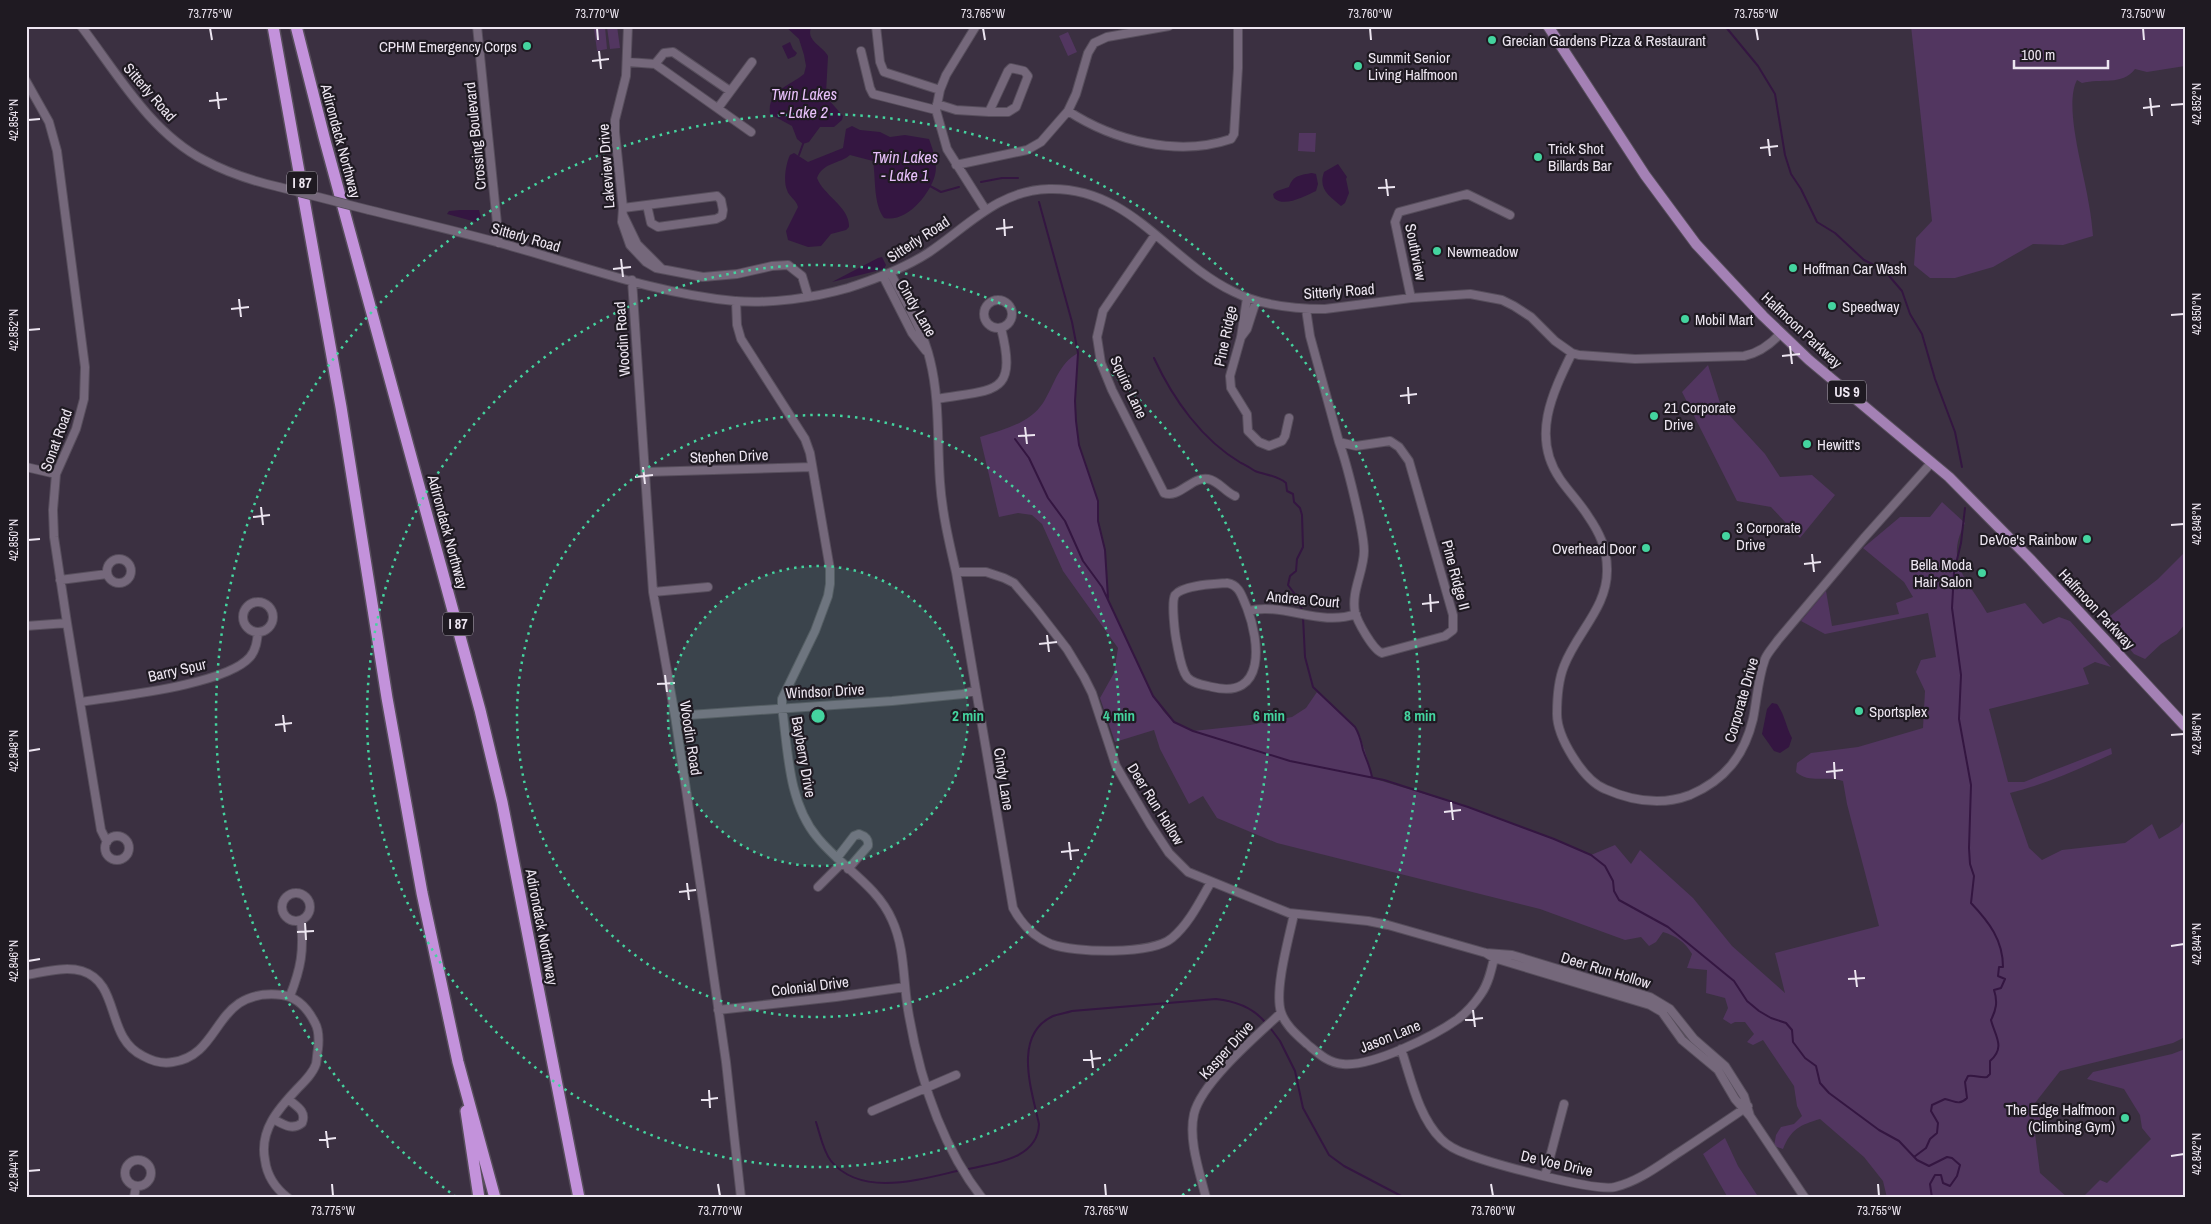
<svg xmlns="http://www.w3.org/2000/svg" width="2211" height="1224" viewBox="0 0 2211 1224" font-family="'Archivo Narrow',sans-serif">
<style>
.green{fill:#523660}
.water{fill:#341641}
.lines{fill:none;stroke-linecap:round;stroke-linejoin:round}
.stream{stroke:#341641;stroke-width:2}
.minor-casing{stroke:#574e5c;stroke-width:10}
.major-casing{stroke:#574e5c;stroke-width:12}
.highway-casing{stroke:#574e5c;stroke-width:14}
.minor{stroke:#75687b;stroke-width:8}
.major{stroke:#a481b5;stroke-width:10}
.highway{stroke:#c392db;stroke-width:11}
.minor-bridge-casing{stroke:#574e5c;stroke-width:10;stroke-linecap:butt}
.minor-bridge{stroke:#75687b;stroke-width:8}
.ticks{fill:none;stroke:#ede6f1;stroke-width:2}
.ring{fill:none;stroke:#44d49f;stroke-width:2.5;stroke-dasharray:2.5 5}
.poi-dot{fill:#44d49f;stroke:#1f1a22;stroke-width:2}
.labels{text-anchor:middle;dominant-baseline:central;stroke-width:4.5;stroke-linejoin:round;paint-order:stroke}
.shield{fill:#1f1a22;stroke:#afa9b3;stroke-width:1}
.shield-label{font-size:14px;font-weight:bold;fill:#ede6f1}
.poi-label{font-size:15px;fill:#ede6f1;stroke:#1f1a22;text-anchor:start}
.street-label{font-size:15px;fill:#ede6f1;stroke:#1f1a22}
.water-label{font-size:16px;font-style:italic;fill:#e7c0fa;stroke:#1f1a22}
.centre{fill:#44d49f;stroke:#1f1a22;stroke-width:2.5}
.ring-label{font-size:15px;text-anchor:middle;font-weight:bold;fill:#44d49f;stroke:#1f1a22;stroke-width:4.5;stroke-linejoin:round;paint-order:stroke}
.neatline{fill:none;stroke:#ede6f1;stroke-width:2}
.ticks-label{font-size:12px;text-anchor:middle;fill:#ede6f1}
</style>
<rect width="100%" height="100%" fill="#3b3041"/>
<!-- green -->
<path class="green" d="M617,26L620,48L610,49L607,27Z
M1911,26H2185V66L2147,72L2135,69C2122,86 2101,78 2082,83L2077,80C2063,106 2085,175 2089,205C2091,215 2092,226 2093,236L2063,245L2033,244L1993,267L1955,278H1930L1914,265L1916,238L1932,221Z
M605,27L607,49L597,51L594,28Z
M1068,32L1077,52L1068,56L1059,36Z
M1299,133H1316L1315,152L1298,151Z
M1078,353L1075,401L1076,422L1079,445L1098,501V521L1105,550L1108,600L1153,696L1164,712L1174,722L1193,731L1250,725L1292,717L1306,708L1317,692C1329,704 1343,715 1355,727C1360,732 1371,769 1372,778L1468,807L1554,839L1591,855L1615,845L1631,864L1640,850L1693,898L1732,946L1785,993L1775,953L1879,926L1847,804L1843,781C1828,775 1809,784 1796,772L1797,763L1811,753L1858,747L1923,728L1925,691L1916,672L1921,660L1936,657L1928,613L1825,634L1801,621L1826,591L1832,626L1899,614L1896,603L1913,597L1904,582L1863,548L1900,517H1930L1942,502L1965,523C1944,564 1968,579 1987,613L2025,603L2043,624L2059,617L2070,621L2111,667L2095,662L2083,668L2089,684L1989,709L2008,782H2024L2111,748L2112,754C2079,769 2046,784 2010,793L2029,848L2042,860L2062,850L2125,843L2152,824L2159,839L2179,827L2185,819V1037L2173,1043L2060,1071L2035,1103L2041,1123L2035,1134L2040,1173L2068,1198H1887L1883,1181L1864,1157L1820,1119C1800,1125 1791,1129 1783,1149L1774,1146L1776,1135L1781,1127L1794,1124L1802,1116L1797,1106L1794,1086L1763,1040L1753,1045L1747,1042L1754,1034L1745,1022H1735L1731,1024L1723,1019L1728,1008L1725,998L1706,993L1707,970L1687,968L1692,954C1685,942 1676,936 1663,932L1656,942L1649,946L1641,937L1625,940L1540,909L1277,843L1217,818L1203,796L1189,804L1160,749L1154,730L1115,742L1100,698L1114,673L1118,648L1063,571L1042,524L1032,515L1018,513L999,517L980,437C1002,430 1029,424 1043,403C1055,384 1058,364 1078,353Z
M1708,365L1721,406L1765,454L1780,477L1812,475L1835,495L1800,538L1771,507L1737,501L1682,392Z
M2185,552V624L2177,634L2161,644L2145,659L2134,654L2105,620L2158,579Z
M2185,1049V1198H2082L2100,1180L2107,1183L2151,1139L2142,1128L2140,1115L2124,1089L2087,1079L2093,1072L2172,1054Z
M1725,1138L1738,1166L1759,1198H1728L1703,1154Z"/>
<!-- water -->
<path class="water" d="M785,26H812C804,40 823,46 828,56L826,93L828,99L843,116L842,120L834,127H820L809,142L803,144L797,139L792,126L770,114C767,90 790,86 804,74L806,66L804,55L799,39Z
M790,42L793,49L797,53L795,56L788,59L782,46Z
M852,126L860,130L880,132L890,137L905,135L929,139C933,150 938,163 935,175C930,194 907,223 884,218C873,203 876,179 873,161L850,155C840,164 823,162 817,178C823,195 850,207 849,227L846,230L831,234L821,246L808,247L788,240L786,231L798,207C796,199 789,197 787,190C783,181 786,163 790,155L794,153L808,162L843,148L846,129Z
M1338,164L1347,177L1346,179L1349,193L1345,203L1341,206C1329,196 1318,189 1324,172Z
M1312,173L1316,174L1318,184L1316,191C1305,196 1284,208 1274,198L1273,194L1277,191L1289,187C1293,175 1301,175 1312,173Z
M460,210H479L481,218L476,222L447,214L449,211Z
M882,257L886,265L884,269L832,282L878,258Z
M1772,703L1777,704C1785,715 1786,727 1792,738L1789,747L1780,753L1774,751L1762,734L1767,709Z"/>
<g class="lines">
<!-- stream -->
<path class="stream" d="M1725,26L1758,66L1775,94L1785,155L1791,174L1801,189L1817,222L1835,233L1864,260L1884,270L1902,291L1910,314L1922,334L1935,379L1955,432L1962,467
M799,155L803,144
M981,182L1002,178H1018
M930,186L941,192L959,187
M1039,202L1072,322L1078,353L1075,401L1076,421L1079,445L1098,501V521L1105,550L1108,598
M1154,358C1173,399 1202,440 1241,463C1246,465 1250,468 1255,471C1265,475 1277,475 1286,483L1287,491L1293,494L1294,502L1300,508L1302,515L1303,547L1297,559L1296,571L1290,576L1288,585L1294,593L1303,612
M1015,439L1029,458L1048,498L1065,521L1083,561L1102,587L1153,696L1174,722L1193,731L1290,761L1384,780L1468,807L1554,839L1591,855L1605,866L1613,881L1614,891L1619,900L1668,927L1734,981L1747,1001L1759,1011L1771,1018L1786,1023L1792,1030L1793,1042L1805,1058L1816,1066L1820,1083L1829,1093L1879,1130L1899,1141L1917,1160L1929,1166L1947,1157L1952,1158L1960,1165L1957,1176L1950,1186L1943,1183L1941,1175H1935L1930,1184L1932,1198
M1303,617L1305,657L1313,687L1355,727C1360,735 1361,741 1363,750C1366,759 1370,766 1372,777
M1271,1029L1280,1041L1295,1071L1303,1108L1329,1155L1344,1166L1405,1198
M816,1122C820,1134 823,1151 831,1161C861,1197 918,1180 957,1171
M1914,1157L1926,1148L1930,1139L1937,1133L1938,1123L1931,1111L1932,1105L1945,1099C1955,1101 1959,1106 1967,1098L1965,1082L1968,1076C1975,1075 1980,1078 1987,1077L1990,1074V1061C2006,1047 1995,1036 1991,1020C1996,1010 1998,1002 1994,990L2001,988L2005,979L1998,976L1999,967H2003C2003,940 1989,922 1971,903L1974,876L1970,864L1969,848L1971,785L1959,719L1961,675L1952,608L1954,572L1961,543L1965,508
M968,1169C995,1163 1038,1159 1039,1124C1032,1091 1012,1035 1053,1016C1059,1014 1066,1013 1072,1011L1216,999C1234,1001 1252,1007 1264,1021"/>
<!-- minor casing -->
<g class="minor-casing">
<path id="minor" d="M81,26C117,73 150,132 204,160C228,173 253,181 279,187
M477,26L499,243
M628,26L626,76L615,120V132L623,208L622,222L630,245L646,262L656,268L703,277L737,274L772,266L788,265L802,276L808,296
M876,26L880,62L884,72L940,90
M976,26L946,75L940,90L936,110L947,149L985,209
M1169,26L1107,37L1094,43L1088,53L1076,94L1068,111C1114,141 1178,157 1231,139L1234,134L1238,68V26
M861,51L870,88L873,94L936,110
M628,62L655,64L751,132
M655,64L664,53L673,52L730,91
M1011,68L1024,71L1028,76L1016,107L1008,112H989L1008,71Z
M26,81L49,122L57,151L85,367L84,399L76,429L56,474L53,510L54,537L67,623L101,830L107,842
M937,104L956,110L989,112
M718,108L752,62
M956,165L1027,150L1041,142L1068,111
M623,208L717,196L721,200L723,210L722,216L716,219L658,227L651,223L647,205
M369,210C413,221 456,231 500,243C577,264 655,294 735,301C771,304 813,298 848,288C876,279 903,269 928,253C967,227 998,190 1049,189C1131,187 1167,260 1234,292C1262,306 1294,309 1325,309L1411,298L1470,294L1502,300L1514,306L1531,317L1555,341L1572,353L1579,355L1635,359L1744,356C1759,353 1771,344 1781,333
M623,215L637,244L662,269
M1155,235L1103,311L1097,337L1101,363L1112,390L1164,493C1179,499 1192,476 1208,479C1219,481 1225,492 1235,496
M891,274C905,301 923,330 930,360C940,400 937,441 940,482C942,512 949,542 956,572L1013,908C1021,923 1034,937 1051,944C1075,953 1152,955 1172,938C1189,924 1200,901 1211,882
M883,276L912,333L926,351
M632,280L653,592L675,716L705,916L726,1062L741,1198
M1247,298L1241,337L1230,376L1231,388L1247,414L1248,431L1259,442L1269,446L1282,441L1285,436L1289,418
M1411,298L1395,222L1399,212L1467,194L1510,215
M984 314a14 14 0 1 1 28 0a14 14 0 1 1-28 0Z
M736,301L737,325L741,339L805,439L810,453L830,569V584L828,596L815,631L782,699V707C788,750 788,802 817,837C840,866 877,885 892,920C905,948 903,980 908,1010C919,1076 940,1144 982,1198
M1306,309L1310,336L1339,442L1356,446L1390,441L1399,447L1409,461L1453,615V630L1445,636L1382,653C1373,650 1357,621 1355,612C1351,591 1364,571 1364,551C1364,540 1361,528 1359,517C1353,491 1348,467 1339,442
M1241,337L1247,329L1256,301
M1572,353C1552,394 1531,437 1560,479C1569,492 1580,503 1588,516C1599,532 1607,548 1607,569C1608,607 1577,632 1564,666C1558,681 1557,698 1557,714C1557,737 1583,780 1605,789C1632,801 1661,806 1690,795C1725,780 1744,756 1753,719C1757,699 1758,678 1765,659C1768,652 1774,646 1778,640L1864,538L1932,462
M937,399C995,389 1018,396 1001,328
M26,467L56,474
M646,472L812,467
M107 571a12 12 0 1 1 24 0a12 12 0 1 1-24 0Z
M956,572H986L1004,578L1014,583L1036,609L1067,649L1084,677L1092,693L1116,766L1150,824L1169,853L1188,872L1289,913L1368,921L1388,925L1486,953L1512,955L1650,997L1670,1009L1694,1039L1725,1066L1744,1096L1750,1116
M60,580L107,574
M1227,583C1240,585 1242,597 1247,608C1260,642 1266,700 1212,687C1204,685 1193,684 1187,677C1181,669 1179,654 1177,644C1175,635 1171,602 1175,595C1183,585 1214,584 1227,583Z
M653,592L708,587
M243 617a15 15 0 1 1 30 0a15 15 0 1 1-30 0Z
M1248,611C1283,602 1320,627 1356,614
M26,626L67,623
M80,702C118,696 226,685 250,657C256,650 257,641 258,632
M675,716L892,701L963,694L976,690
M105 848a12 12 0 1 1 24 0a12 12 0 1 1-24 0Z
M837,858L854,836L859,834C865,836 869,839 868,846L848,869
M818,887L842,863
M282 907a14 14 0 1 1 28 0a14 14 0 1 1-28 0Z
M1294,914C1289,938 1274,990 1281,1012C1285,1025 1297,1035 1307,1044C1318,1053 1328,1063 1343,1064C1372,1067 1434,1036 1458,1019C1467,1012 1475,1003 1481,994C1489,983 1492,967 1495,954
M1486,953L1494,958L1650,1005L1662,1012L1682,1040L1718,1070L1735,1099L1750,1116L1805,1198
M26,975C44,972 65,966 82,971C121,983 105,1038 143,1056C152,1061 163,1064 173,1062C224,1055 212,987 282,995C297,997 308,1009 315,1023C319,1030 319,1040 318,1049C317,1053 317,1059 316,1064C313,1073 305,1081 298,1088C279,1108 259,1130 265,1160C267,1176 275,1188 288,1198
M290,996C301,968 304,951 301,921
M718,1010L836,997L905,987
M1401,1049C1411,1078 1418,1116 1441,1139C1448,1146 1458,1151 1467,1154C1490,1163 1595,1192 1615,1187C1639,1181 1658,1166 1678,1153C1702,1137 1725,1122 1748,1106
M872,1111L956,1075
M273,1119C283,1124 292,1131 302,1123C307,1111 296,1106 288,1099
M125 1173a13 13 0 1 1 26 0a13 13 0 1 1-26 0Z
M1545,1176L1564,1104
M134,1198L136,1186
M1206,1198C1200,1173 1188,1140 1194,1114C1201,1083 1257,1035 1281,1013"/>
</g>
<!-- major casing -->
<g class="major-casing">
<path id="major" d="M1548,26L1645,175L1696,244L1763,316L1809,360L1949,477L2030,559L2185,726"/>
</g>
<!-- highway casing -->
<g class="highway-casing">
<path id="highway" d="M273,26L341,407L387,698L422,893L458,1062L495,1198
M296,26L324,137L480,710L502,802L579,1198
M466,1111L479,1198"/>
</g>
<!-- minor -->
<use href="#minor" class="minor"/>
<!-- major -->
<use href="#major" class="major"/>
<!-- highway -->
<use href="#highway" class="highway"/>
<!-- minor-bridge casing -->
<g class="minor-bridge-casing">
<path id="minor-bridge" d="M279,187L369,210"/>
</g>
<!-- minor-bridge -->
<use href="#minor-bridge" class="minor-bridge"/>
</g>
<!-- ticks -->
<path class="ticks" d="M210,28L212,40M597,28L598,40M983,28L985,40M1370,28L1371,40M1756,28L1758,40M2143,28L2144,40M599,51L601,69M592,61L609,59M217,92L219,109M2150,98L2152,116M209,101L227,99M2171,105L2184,104M2143,108L2160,106M28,120L40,119M1768,139L1770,156M1760,148L1778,146M1386,179L1388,196M1378,188L1395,187M1004,219L1005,236M996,229L1013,227M621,259L623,277M613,269L631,267M239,299L241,317M231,309L249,307M2171,315L2184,314M28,330L40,329M1790,346L1792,364M1782,356L1800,354M1408,387L1409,404M1400,396L1417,394M1025,427L1027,444M1018,436L1035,435M643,467L645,484M635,477L653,475M261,507L263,525M253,517L270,515M2171,525L2184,524M28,540L40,539M1812,554L1814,572M1804,564L1821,562M1430,594L1431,612M1422,604L1439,602M1047,635L1049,652M1039,644L1057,642M665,675L667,692M657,684L675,683M283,715L285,732M275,725L292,723M2171,735L2184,734M28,751L40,749M1834,762L1835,779M1826,772L1843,770M1451,802L1453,820M1444,812L1461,810M1069,842L1071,860M1061,852L1079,850M687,883L689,900M679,892L696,890M305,923L306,940M297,932L314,931M2171,946L2184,944M28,961L40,959M1855,970L1857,987M1848,979L1865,978M1473,1010L1475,1027M1465,1020L1483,1018M1091,1050L1093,1068M1083,1060L1101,1058M709,1090L710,1108M701,1100L718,1098M326,1131L328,1148M319,1140L336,1138M2171,1156L2184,1154M28,1171L40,1170M332,1184L333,1196M718,1184L720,1196M1105,1184L1106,1196M1491,1184L1493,1196M1878,1184L1879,1196"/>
<!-- distance rings -->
<circle cx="818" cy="716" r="150" fill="#44d49f" fill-opacity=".12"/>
<g class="ring">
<circle cx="818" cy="716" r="150"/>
<circle cx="818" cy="716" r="301"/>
<circle cx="818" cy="716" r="451"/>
<path d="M456 1197A602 602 0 1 1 1180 1197"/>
</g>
<!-- markers -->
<g class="poi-dot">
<circle cx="1492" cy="40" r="5"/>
<circle cx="527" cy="46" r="5"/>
<circle cx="1358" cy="66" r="5"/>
<circle cx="1538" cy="157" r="5"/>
<circle cx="1437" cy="251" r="5"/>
<circle cx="1793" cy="268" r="5"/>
<circle cx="1832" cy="306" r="5"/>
<circle cx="1685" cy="319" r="5"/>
<circle cx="1654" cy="416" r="5"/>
<circle cx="1807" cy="444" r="5"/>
<circle cx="1726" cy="536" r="5"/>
<circle cx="2087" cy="539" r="5"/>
<circle cx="1646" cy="548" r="5"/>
<circle cx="1982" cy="573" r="5"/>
<circle cx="1859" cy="711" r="5"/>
<circle cx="2125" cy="1118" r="5"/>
</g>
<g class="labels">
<!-- shield labels -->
<g class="shield">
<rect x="287" y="171.5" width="30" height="23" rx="4"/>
<rect x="1828" y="380.5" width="38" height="23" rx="4"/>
<rect x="443" y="612.5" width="30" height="23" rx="4"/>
</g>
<g class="shield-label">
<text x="302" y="183">I 87</text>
<text x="1847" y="392">US 9</text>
<text x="458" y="624">I 87</text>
</g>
<!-- poi labels -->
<g class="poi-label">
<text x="1502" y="40">Grecian Gardens Pizza &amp; Restaurant</text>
<text x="517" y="46" text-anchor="end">CPHM Emergency Corps</text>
<text x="1368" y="57">Summit Senior<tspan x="1368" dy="17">Living Halfmoon</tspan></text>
<text x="1548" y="148">Trick Shot<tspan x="1548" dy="17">Billards Bar</tspan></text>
<text x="1447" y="251">Newmeadow</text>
<text x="1803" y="268">Hoffman Car Wash</text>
<text x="1842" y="306">Speedway</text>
<text x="1695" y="319">Mobil Mart</text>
<text x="1664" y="407">21 Corporate<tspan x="1664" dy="17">Drive</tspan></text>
<text x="1817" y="444">Hewitt's</text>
<text x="1736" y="527">3 Corporate<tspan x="1736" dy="17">Drive</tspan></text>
<text x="2077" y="539" text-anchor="end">DeVoe's Rainbow</text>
<text x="1636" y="548" text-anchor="end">Overhead Door</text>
<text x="1972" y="564" text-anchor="end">Bella Moda<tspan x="1972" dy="17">Hair Salon</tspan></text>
<text x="1869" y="711">Sportsplex</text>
<text x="2115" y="1109" text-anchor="end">The Edge Halfmoon<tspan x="2115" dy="17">(Climbing Gym)</tspan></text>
</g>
<!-- street labels -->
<g class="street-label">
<text transform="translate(150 92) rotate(49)">Sitterly Road</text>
<text transform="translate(475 136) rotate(-96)">Crossing Boulevard</text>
<text transform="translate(341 141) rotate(75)">Adirondack Northway</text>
<text transform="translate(606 166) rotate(-94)">Lakeview Drive</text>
<text transform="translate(526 237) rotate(16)">Sitterly Road</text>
<text transform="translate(918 239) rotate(-33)">Sitterly Road</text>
<text transform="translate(1416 252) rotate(79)">Southview</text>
<text transform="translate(1339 291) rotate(-4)">Sitterly Road</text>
<text transform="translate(917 308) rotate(60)">Cindy Lane</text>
<text transform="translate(1802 330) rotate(43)">Halfmoon Parkway</text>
<text transform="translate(1225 336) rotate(-78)">Pine Ridge</text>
<text transform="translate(622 339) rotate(-94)">Woodin Road</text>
<text transform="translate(1129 387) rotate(65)">Squire Lane</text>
<text transform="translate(56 440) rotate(-70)">Sonat Road</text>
<text transform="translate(729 456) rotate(-2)">Stephen Drive</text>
<text transform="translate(448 532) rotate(75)">Adirondack Northway</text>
<text transform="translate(1456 575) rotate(75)">Pine Ridge II</text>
<text transform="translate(1303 599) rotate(5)">Andrea Court</text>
<text transform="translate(2097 609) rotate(47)">Halfmoon Parkway</text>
<text transform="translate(177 670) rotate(-13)">Barry Spur</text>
<text transform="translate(825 691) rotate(-3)">Windsor Drive</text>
<text transform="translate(1741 700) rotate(-74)">Corporate Drive</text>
<text transform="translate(691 738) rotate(81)">Woodin Road</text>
<text transform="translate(804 757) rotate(80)">Bayberry Drive</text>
<text transform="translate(1004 779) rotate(81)">Cindy Lane</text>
<text transform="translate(1156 804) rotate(58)">Deer Run Hollow</text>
<text transform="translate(542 927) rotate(79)">Adirondack Northway</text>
<text transform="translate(1606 970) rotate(17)">Deer Run Hollow</text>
<text transform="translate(810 986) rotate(-7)">Colonial Drive</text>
<text transform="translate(1390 1036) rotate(-22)">Jason Lane</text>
<text transform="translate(1226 1050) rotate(-48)">Kasper Drive</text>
<text transform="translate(1557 1163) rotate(13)">De Voe Drive</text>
</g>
<!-- water labels -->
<g class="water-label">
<text x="804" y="94">Twin Lakes<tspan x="804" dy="18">- Lake 2</tspan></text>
<text x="905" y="157">Twin Lakes<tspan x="905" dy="18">- Lake 1</tspan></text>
</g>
</g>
<circle cx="818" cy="716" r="8" class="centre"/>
<g class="ring-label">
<text x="968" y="721">2 min</text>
<text x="1119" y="721">4 min</text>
<text x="1269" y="721">6 min</text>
<text x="1420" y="721">8 min</text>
</g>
<!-- border -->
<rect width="2211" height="1224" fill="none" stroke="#1f1a22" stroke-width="55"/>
<!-- scale -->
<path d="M2014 60v8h94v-8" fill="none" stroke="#ede6f1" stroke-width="2.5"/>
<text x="2021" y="60" font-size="15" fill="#ede6f1" stroke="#1f1a22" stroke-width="4" paint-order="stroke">100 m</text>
<rect x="28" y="28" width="2156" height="1168" class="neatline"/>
<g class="ticks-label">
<text x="210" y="18">73.775°W</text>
<text x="597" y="18">73.770°W</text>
<text x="983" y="18">73.765°W</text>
<text x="1370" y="18">73.760°W</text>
<text x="1756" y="18">73.755°W</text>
<text x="2143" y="18">73.750°W</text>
<text transform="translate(2197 104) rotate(-90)" y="4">42.852°N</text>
<text transform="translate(14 120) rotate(-90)" y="4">42.854°N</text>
<text transform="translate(2197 314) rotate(-90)" y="4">42.850°N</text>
<text transform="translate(14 330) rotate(-90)" y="4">42.852°N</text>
<text transform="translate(2197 524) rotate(-90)" y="4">42.848°N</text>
<text transform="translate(14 540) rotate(-90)" y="4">42.850°N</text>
<text transform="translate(2197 734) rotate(-90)" y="4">42.846°N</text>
<text transform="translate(14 751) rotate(-90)" y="4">42.848°N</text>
<text transform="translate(2197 944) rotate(-90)" y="4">42.844°N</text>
<text transform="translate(14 961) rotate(-90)" y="4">42.846°N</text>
<text transform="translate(2197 1154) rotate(-90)" y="4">42.842°N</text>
<text transform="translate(14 1171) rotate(-90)" y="4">42.844°N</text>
<text x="333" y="1215">73.775°W</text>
<text x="720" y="1215">73.770°W</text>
<text x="1106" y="1215">73.765°W</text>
<text x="1493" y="1215">73.760°W</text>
<text x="1879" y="1215">73.755°W</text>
</g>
</svg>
